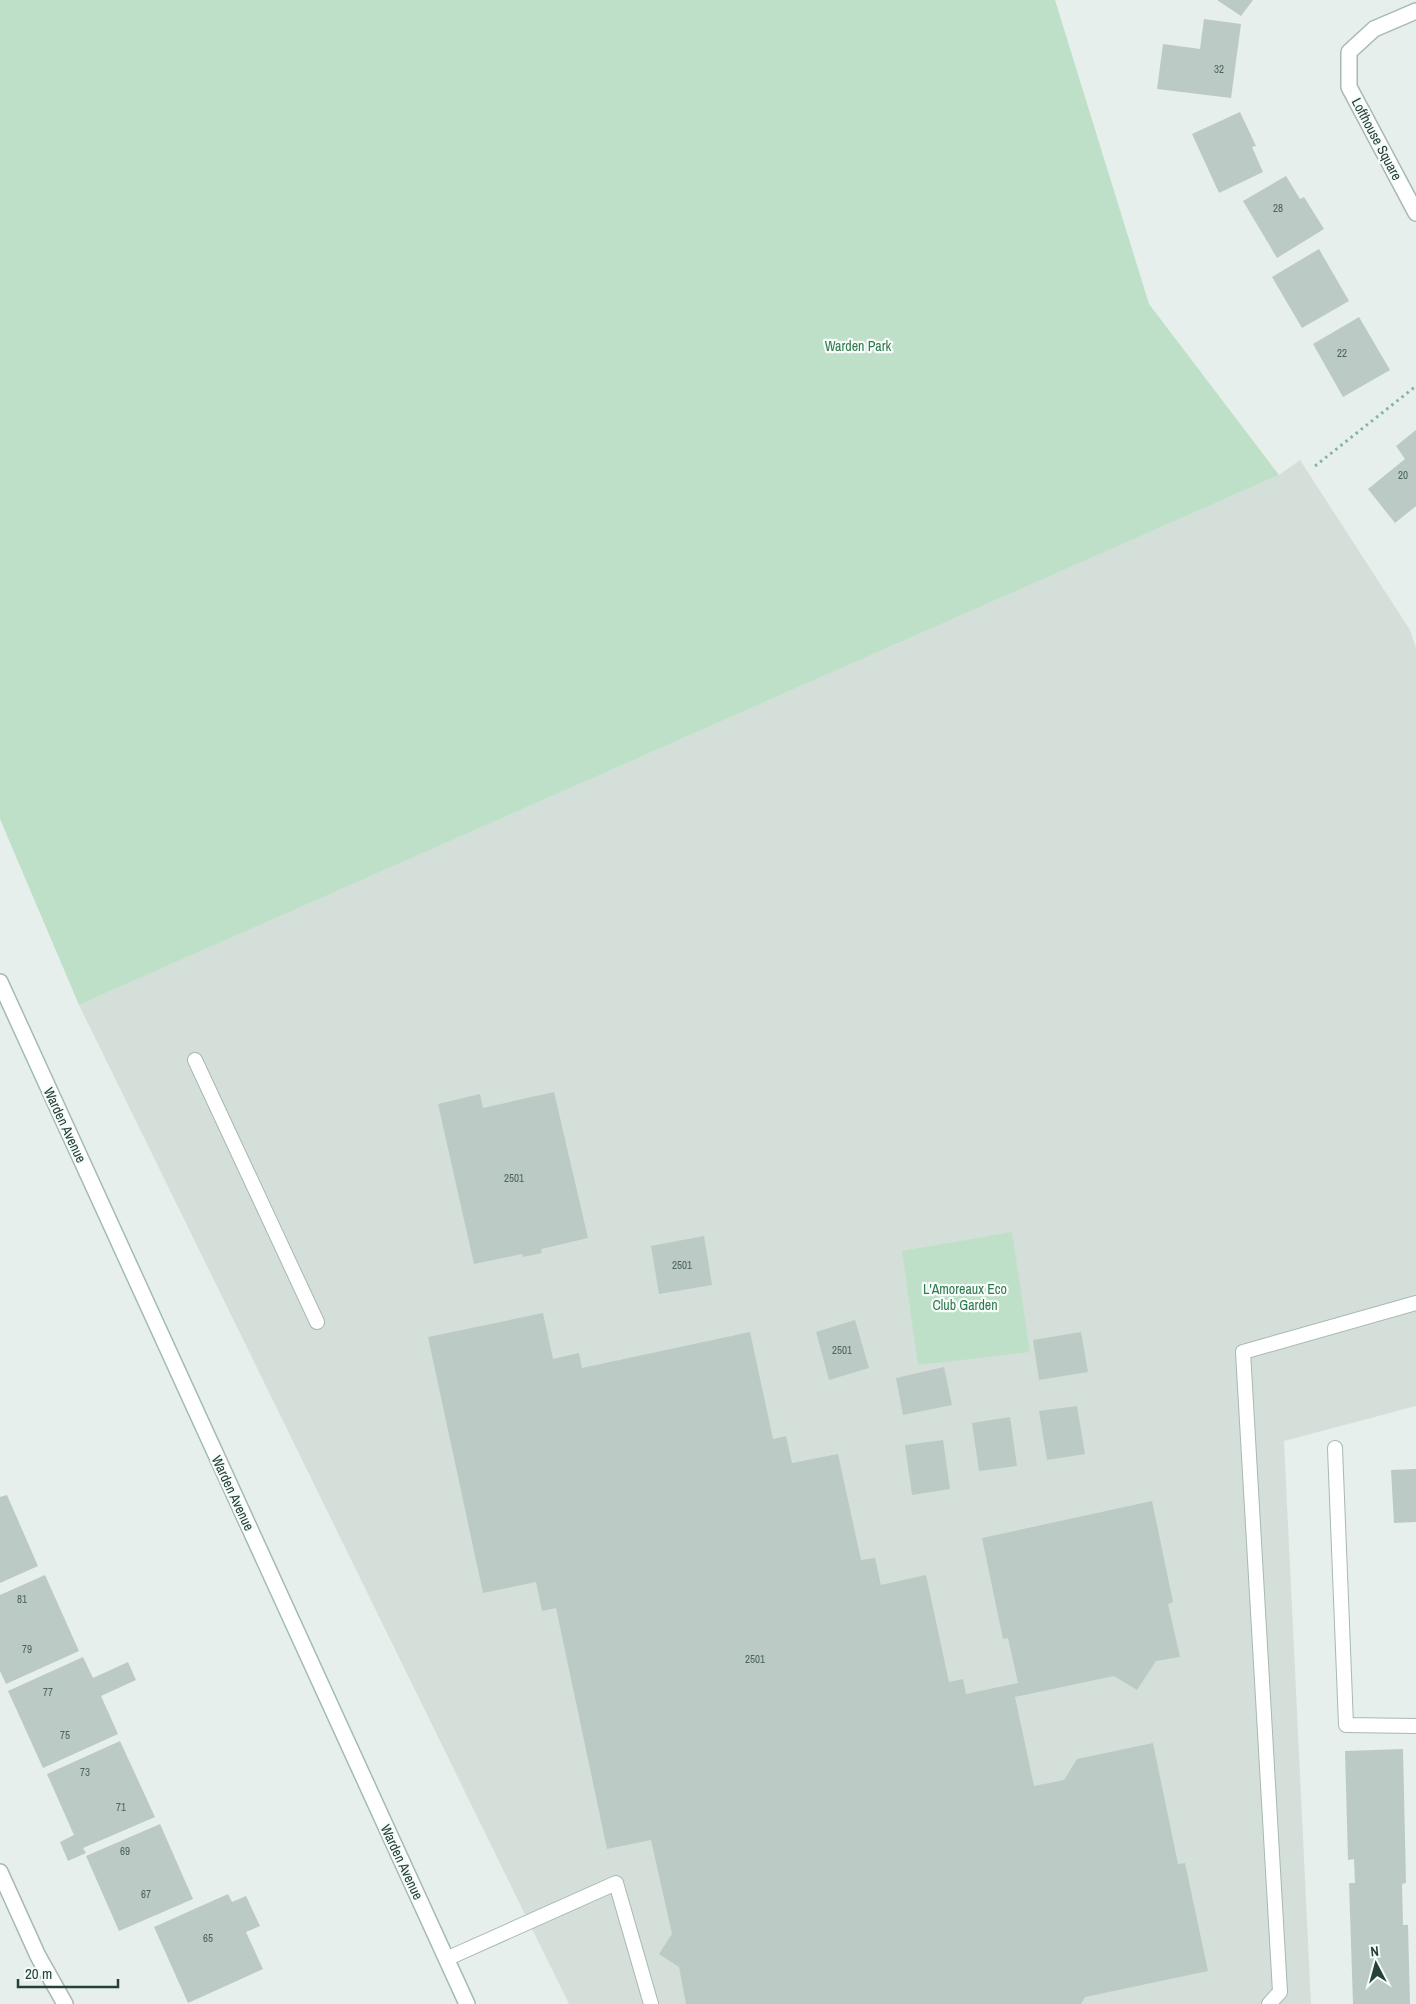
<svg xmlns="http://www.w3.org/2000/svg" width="1416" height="2004" viewBox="0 0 1416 2004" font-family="'Archivo Narrow',sans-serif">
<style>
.built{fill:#d4dfda}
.green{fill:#bfe0c8}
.building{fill:#bbcac4}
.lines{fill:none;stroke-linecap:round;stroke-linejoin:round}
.service-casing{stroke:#a8b8b2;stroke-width:16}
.minor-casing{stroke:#a8b8b2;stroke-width:18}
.secondary-casing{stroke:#a4bbb3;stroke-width:18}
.path{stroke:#86b3a5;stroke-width:3;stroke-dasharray:2.5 4;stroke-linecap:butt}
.service{stroke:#fff;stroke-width:14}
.minor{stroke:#fff;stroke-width:15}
.secondary{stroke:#fff;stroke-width:15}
.labels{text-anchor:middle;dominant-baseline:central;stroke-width:4.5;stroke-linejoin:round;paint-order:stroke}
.number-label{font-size:11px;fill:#4a645c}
.street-label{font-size:14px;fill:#24423a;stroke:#f7fbf9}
.park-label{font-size:14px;fill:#2d7a4b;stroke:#f7fbf9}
</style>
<rect width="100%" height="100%" fill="#e6efeb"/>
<!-- built -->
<path class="built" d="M1300,460L1410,630L1416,648V1406L1284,1441L1311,2004H569L79,1005L1279,475Z"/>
<!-- green -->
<path class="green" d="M0,0H1055L1149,304L1279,475L79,1005L0,819Z
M1012,1232L1030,1352L918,1365L902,1251Z"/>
<!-- building -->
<path class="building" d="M1217,0H1253L1241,16Z
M1204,19L1241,24L1231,98L1157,89L1163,44L1200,49Z
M1240,112L1256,146L1252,147L1263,172L1219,193L1192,134Z
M1286,176L1300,199L1304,197L1324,229L1277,258L1243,201Z
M1319,249L1349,301L1302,328L1272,277Z
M1359,317L1390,370L1343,397L1313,344Z
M1416,430V506L1395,523L1368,489L1405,459L1396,446Z
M554,1092L588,1238L541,1249L542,1253L523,1257L522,1254L474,1264L438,1104L480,1094L483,1108Z
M704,1236L712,1285L659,1294L651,1246Z
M543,1313L553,1359L579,1353L582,1368L750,1332L773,1439L786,1436L792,1463L838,1454L861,1560L875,1558L881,1585L926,1575L949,1682L963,1679L966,1694L1018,1683L1008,1638L1003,1639L982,1538L1152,1501L1173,1602L1168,1604L1180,1657L1156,1661L1137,1690L1114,1676L1015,1697L1034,1786L1064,1780L1077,1759L1153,1743L1178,1864L1185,1863L1208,1971L1085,1997L1081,2004H686L679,1967L659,1954L672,1934L651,1840L607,1849L556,1608L542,1611L536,1582L483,1593L428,1337Z
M855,1320L869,1368L829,1380L816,1332Z
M1081,1332L1088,1372L1039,1380L1033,1340Z
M944,1367L952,1405L903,1415L896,1378Z
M1077,1406L1085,1454L1047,1460L1039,1411Z
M1010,1417L1017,1466L979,1471L972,1423Z
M943,1440L950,1489L912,1495L905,1445Z
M1416,1469V1522L1394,1523L1391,1470Z
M7,1495L38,1566L0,1583V1497Z
M45,1575L79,1651L6,1684L0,1671V1595Z
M83,1657L93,1678L128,1662L136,1680L101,1696L118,1734L43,1768L8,1691Z
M120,1741L155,1817L83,1848L86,1853L68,1861L60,1842L74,1835L47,1774Z
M1403,1749L1406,1883L1402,1884L1403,1925H1408L1410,2004H1353L1349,1883H1355L1354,1859L1348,1860L1345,1751Z
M160,1824L193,1899L119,1931L86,1856Z
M228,1894L232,1902L246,1896L260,1926L246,1932L263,1969L188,2003L154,1927Z"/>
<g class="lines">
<!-- service casing -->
<g class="service-casing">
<path id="service" d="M195,1060L317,1322
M1335,1448L1346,1725L1416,1726
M446,1959L616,1883L651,2004
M1269,2004L1280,1992L1243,1352L1416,1303"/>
</g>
<!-- minor casing -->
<g class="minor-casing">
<path id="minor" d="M1416,11L1374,29L1349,52V87L1416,213
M0,1872L38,1956L65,2004"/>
</g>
<!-- secondary casing -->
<g class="secondary-casing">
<path id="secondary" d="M0,982L467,2004"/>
</g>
<!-- path -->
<path class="path" d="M1315,466L1416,386"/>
<!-- service -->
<use href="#service" class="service"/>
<!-- minor -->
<use href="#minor" class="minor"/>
<!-- secondary -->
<use href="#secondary" class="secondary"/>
</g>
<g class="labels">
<!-- number labels -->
<g class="number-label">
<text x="1219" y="69">32</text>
<text x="1278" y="208">28</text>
<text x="1342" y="353">22</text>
<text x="1403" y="475">20</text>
<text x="514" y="1178">2501</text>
<text x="682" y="1265">2501</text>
<text x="842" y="1350">2501</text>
<text x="22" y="1599">81</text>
<text x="27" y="1649">79</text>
<text x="755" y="1659">2501</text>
<text x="48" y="1692">77</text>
<text x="65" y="1735">75</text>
<text x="85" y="1772">73</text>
<text x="121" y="1807">71</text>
<text x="125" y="1851">69</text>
<text x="146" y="1894">67</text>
<text x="208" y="1938">65</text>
</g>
<!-- street labels -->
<g class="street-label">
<text transform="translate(1377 139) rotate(62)">Lofthouse Square</text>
<text transform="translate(65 1125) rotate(65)">Warden Avenue</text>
<text transform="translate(233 1493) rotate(65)">Warden Avenue</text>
<text transform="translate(402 1862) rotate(65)">Warden Avenue</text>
</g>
<!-- park labels -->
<g class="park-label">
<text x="858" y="346">Warden Park</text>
<text x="965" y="1289">L'Amoreaux Eco<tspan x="965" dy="16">Club Garden</tspan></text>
</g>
</g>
<!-- north arrow -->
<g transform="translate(1376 1964) rotate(354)" stroke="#f7fbf9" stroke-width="4" paint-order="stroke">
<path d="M0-4L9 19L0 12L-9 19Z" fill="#24423a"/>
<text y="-8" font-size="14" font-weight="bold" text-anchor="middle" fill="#24423a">N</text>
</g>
<!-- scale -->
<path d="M18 1979v8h100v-8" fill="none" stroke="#24423a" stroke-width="2.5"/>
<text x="25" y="1979" font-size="15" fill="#24423a" stroke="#f7fbf9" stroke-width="4" paint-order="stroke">20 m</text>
</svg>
